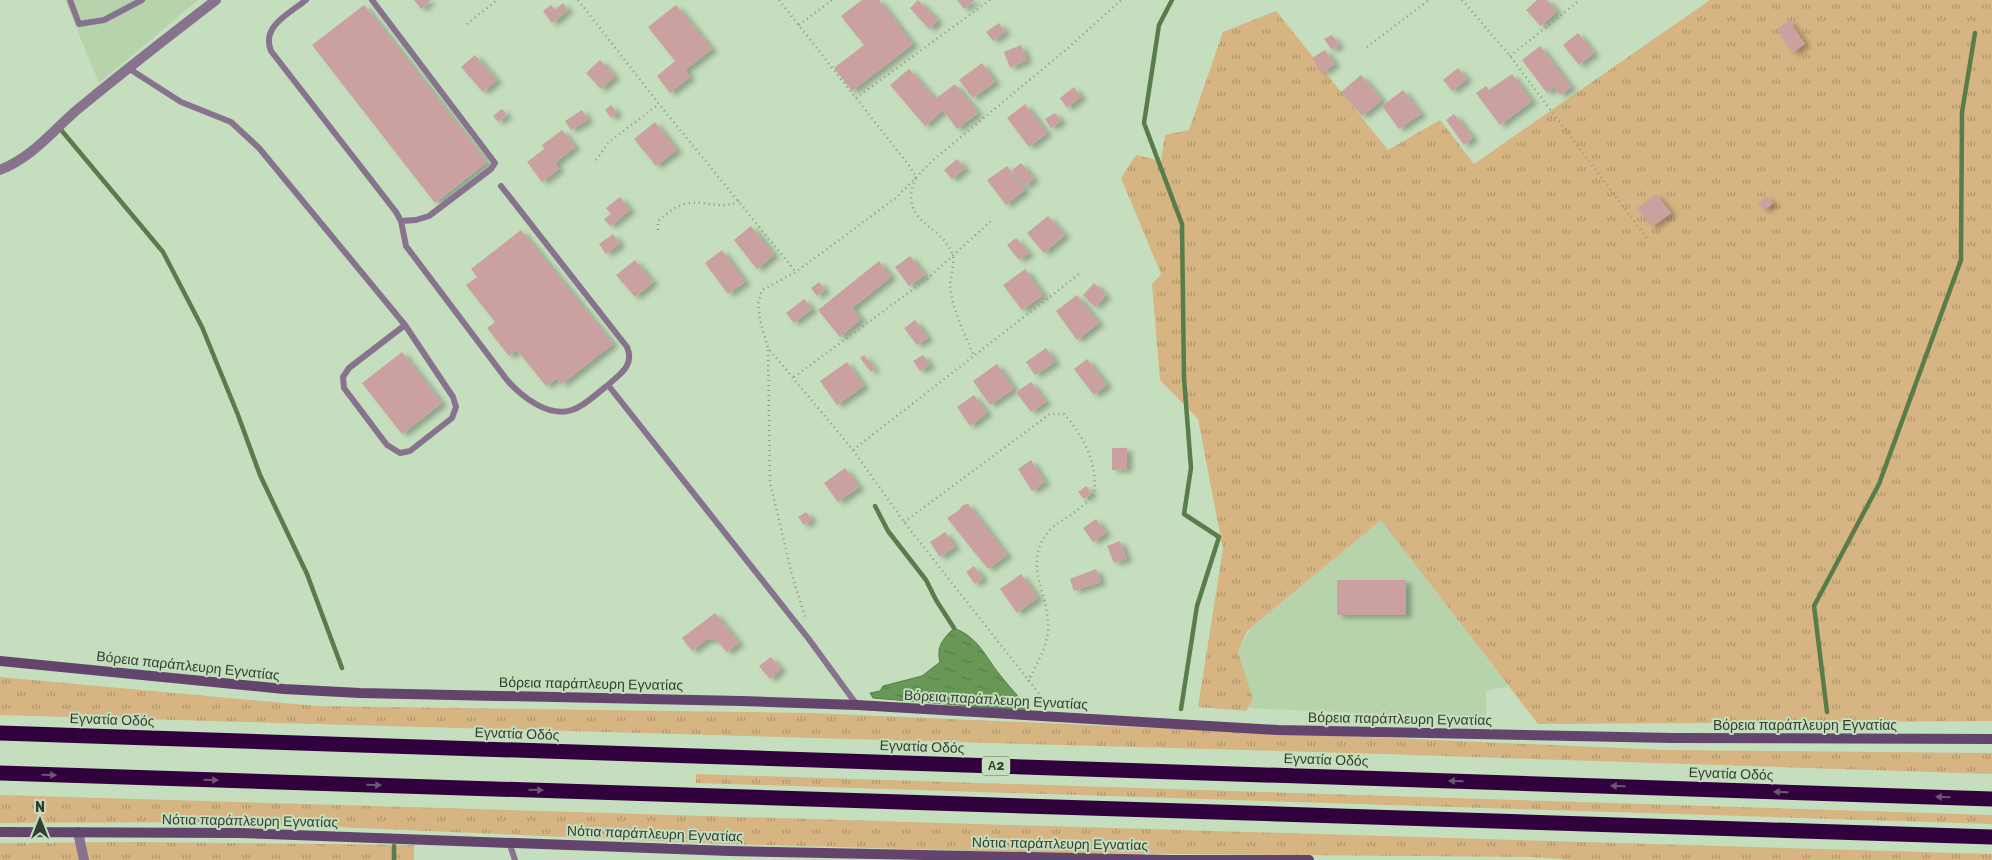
<svg xmlns="http://www.w3.org/2000/svg" width="1992" height="860" viewBox="0 0 1992 860" font-family="Rubik,sans-serif">
<style>
.built{fill:#b6d3ac}
.grass{fill:url(#grass-tufts)}
.water{fill:url(#water-ripples);stroke:#587d4b}
.lines{fill:none;stroke-linecap:round;stroke-linejoin:round}
.stream{stroke:#587d4b;stroke-width:4.5}
.building{fill:#cba0a0;filter:url(#shadow)}
.path{stroke:#889b82;stroke-width:2.5;stroke-dasharray:1 4;stroke-linecap:butt}
.lane{stroke:#88738f;stroke-width:6}
.street{stroke:#88738f;stroke-width:10}
.secondary{stroke:#62446c;stroke-width:10}
.highway{stroke:#30013c;stroke-width:15}
.oneway{fill:#6c5970}
.labels{text-anchor:middle;dominant-baseline:central;stroke-width:4;stroke-linejoin:round;paint-order:stroke}
.shield{fill:#c5debd;stroke:#606e5b;stroke-width:1}
.shield-label{font-size:12px;font-weight:bold;fill:#343e31}
.street-label{font-size:14px;fill:#343e31;stroke:#c5debd}
</style>
<defs>
<pattern id="grass-tufts" width="24" height="20" patternUnits="userSpaceOnUse" patternTransform="scale(1.25)"><rect width="24" height="20" fill="#d6b582"/><path d="M3 7l-1-3M5 7V3M7 7l1-3M15 17l-1-3M17 17v-4M19 17l1-3" fill="none" stroke="#ae956b"/></pattern>
<pattern id="water-ripples" width="26" height="14" patternUnits="userSpaceOnUse" patternTransform="scale(1.25)"><rect width="26" height="14" fill="#679856"/><path d="M2 4q2-2 4 0t4 0M15 11q2-2 4 0t4 0" fill="none" stroke="#567d48"/></pattern>
<filter id="shadow"><feDropShadow dx="5.5" dy="3" stdDeviation="2.5" flood-color="#0004"/></filter>
</defs>
<rect width="100%" height="100%" fill="#c5debd"/>
<!-- built -->
<path class="built" d="M65,0H198L99,83Z
M1381,519L1508,686L1486,691V718L1248,708L1253,699L1238,652L1250,629Z"/>
<!-- grass -->
<path class="grass" d="M1710,0H1992V721L1538,724L1381,520L1247,631L1238,652L1253,699L1246,711L1198,707L1223,549L1198,419L1160,380L1152,284L1161,274L1121,178L1136,155L1161,161L1165,135L1189,130L1223,32L1276,11L1388,150L1440,120L1474,164Z
M0,677L317,706L811,713L1666,750L1992,753V774L1383,754L0,715Z
M696,774L1992,815V824L696,783Z
M0,795L1992,854V860H1574L1531,857L1056,853L725,844L222,822L0,823Z
M133,842L414,845V860H0V843Z"/>
<!-- water -->
<path class="water" d="M954,628C979,638 984,655 1000,675C1010,688 1021,699 1031,711L873,698L870,693L880,691L883,686L922,676L940,662C936,646 943,639 954,628Z"/>
<g class="lines">
<!-- stream -->
<path class="stream" d="M1172,0L1159,25L1144,123L1182,224L1184,378L1191,468L1184,514L1219,537L1197,606L1181,709
M62,131L163,252L202,327L238,415L260,475L307,574L342,668
M875,506L888,531L926,580L936,600L954,628
M1827,712L1814,606L1879,484L1961,260L1962,112L1975,33
M394,860V846"/>
</g>
<!-- building -->
<path class="building" d="M414,0H431L421,9Z
M862,0H879L913,44L852,91L834,68L864,45L841,16Z
M918,0L938,20L929,29L910,8Z
M957,0H975L964,9Z
M1537,0H1547L1557,11L1541,26L1526,10Z
M563,3L568,10L552,23L543,11L551,5L555,10Z
M364,5L487,162L435,203L312,45Z
M676,5L712,49L685,70L690,77L670,93L657,76L675,61L648,27Z
M1789,20L1805,44L1792,53L1777,29Z
M999,23L1005,32L993,41L986,32Z
M1578,33L1594,53L1579,65L1563,45Z
M1332,35L1339,45L1332,50L1324,39Z
M1021,45L1027,60L1010,68L1004,52Z
M1540,46L1571,87L1560,95L1554,87L1547,93L1522,60Z
M1325,50L1335,64L1322,73L1312,58Z
M475,55L497,80L483,92L461,67Z
M600,60L615,76L601,89L586,73Z
M982,63L995,82L973,98L959,80Z
M1458,68L1467,79L1452,91L1443,80Z
M909,69L935,99L955,84L978,113L957,129L943,110L925,126L890,85Z
M1512,74L1532,101L1500,125L1476,93L1486,86L1489,90Z
M1361,75L1382,100L1362,116L1341,92Z
M1074,87L1081,97L1067,108L1060,98Z
M1403,90L1421,114L1399,129L1382,106Z
M1025,104L1047,133L1029,147L1007,118Z
M611,105L617,113L611,118L605,110Z
M502,109L507,115L498,122L493,116Z
M582,110L588,120L571,130L565,121Z
M1055,113L1061,121L1051,128L1045,119Z
M1454,114L1473,138L1464,145L1446,120Z
M655,122L677,150L656,166L634,139Z
M562,130L575,147L555,163L559,169L542,182L527,162L544,149L542,145Z
M957,159L965,168L952,179L944,170Z
M1021,163L1034,179L1025,186L1012,170Z
M1007,166L1025,190L1006,205L987,180Z
M1656,194L1671,213L1652,227L1637,208Z
M1766,196L1773,203L1765,210L1758,204Z
M620,197L630,210L610,226L604,219L611,214L606,208Z
M1048,216L1065,235L1044,253L1027,233Z
M751,226L774,255L757,269L734,240Z
M521,230L613,344L562,384L557,378L546,386L517,350L509,356L487,328L495,322L466,285L477,277L471,269Z
M613,234L620,244L606,254L599,244Z
M1016,238L1029,253L1019,260L1007,245Z
M722,250L745,282L728,294L705,263Z
M910,256L925,275L909,286L895,267Z
M635,260L653,282L635,297L616,275Z
M879,261L891,277L852,308L861,319L840,337L818,310Z
M1025,269L1043,295L1022,310L1003,285Z
M819,282L825,290L817,296L811,288Z
M1094,283L1106,295L1095,307L1083,295Z
M1077,295L1099,323L1077,340L1056,311Z
M804,299L812,309L794,323L786,313Z
M915,320L928,338L917,345L904,328Z
M1046,348L1055,362L1035,375L1026,362Z
M402,352L442,403L402,434L362,383Z
M864,355L875,369L871,372L860,358Z
M923,355L930,365L920,371L913,361Z
M1087,359L1107,385L1094,395L1074,369Z
M847,362L864,386L837,405L820,381Z
M997,364L1014,389L990,405L973,381Z
M1031,382L1046,402L1031,412L1016,392Z
M974,395L987,413L970,426L957,407Z
M1112,448H1127V469L1112,470Z
M1031,460L1045,482L1032,491L1018,469Z
M845,468L859,487L838,502L824,483Z
M1086,486L1092,493L1084,499L1078,492Z
M968,504L1007,555L988,569L947,518L958,511L963,505Z
M806,512L812,520L804,525L798,517Z
M1096,519L1106,533L1093,542L1083,528Z
M945,532L955,547L940,557L930,542Z
M1120,541L1127,559L1114,563L1107,546Z
M974,566L983,578L975,584L966,572Z
M1096,569L1101,582L1074,591L1070,579Z
M1021,574L1038,598L1017,613L1000,589Z
M1337,580H1406V615H1337Z
M715,613L739,643L727,652L716,640H706L692,651L682,638Z
M771,657L781,669L770,679L759,666Z"/>
<g class="lines">
<!-- path -->
<path class="path" d="M578,0L659,104L796,272
M779,0L911,168L916,177C897,223 940,223 952,253C956,261 950,277 950,287C953,311 964,333 974,356
M1462,0L1510,56L1649,241
M467,24L497,0
M799,25L832,0
M1367,47L1429,0
M1510,56L1580,0
M856,98L990,0
M596,160L609,142L659,104
M658,230V221C666,214 674,207 685,204C704,199 720,211 739,201
M768,350L770,482L792,575L805,617
M794,377L927,279L992,220
M853,450L1079,274
M904,522L1050,414H1064C1084,436 1098,464 1094,494C1088,500 1082,507 1075,512C1067,518 1056,523 1050,530C1020,563 1051,595 1048,632C1046,649 1036,666 1028,681
M1048,705L904,522L853,450L768,348L760,320L758,304L762,290L796,272L897,197L932,161L1068,48L1121,0"/>
<!-- lane -->
<path class="lane" d="M70,0L79,24L104,20L142,0
M306,0C289,14 261,26 271,51L396,212L401,221L406,246L507,380C521,396 548,418 572,410C585,406 597,393 608,385L808,638L857,705
M372,0L495,163L491,169L429,216L416,220L401,221
M128,68L181,102L231,122L259,148L405,325L453,397L456,407L452,418L410,451L400,453L387,445L344,388L343,377L349,368L405,325
M501,186L627,347C635,365 620,374 608,385
M509,842L515,860"/>
<!-- street -->
<path class="street" d="M0,170C34,156 51,132 78,109C123,72 169,36 216,0
M78,832L84,860"/>
<!-- secondary -->
<path class="secondary" d="M0,661L284,689L360,693L741,701L857,705L1278,730L1672,738L1992,739
M0,832L240,833L730,851L1169,860H1309"/>
<!-- highway -->
<path class="highway" d="M0,733L1992,799
M0,773L1992,837"/>
</g>
<!-- one-way arrows -->
<defs><path id="oneway-solid" d="M-6-.8H1V-3.2L6.5 0L1 3.2V.8H-6Z" transform="scale(1.25)"/></defs>
<g class="oneway">
<use href="#oneway-solid" transform="translate(49 775) rotate(2)"/>
<use href="#oneway-solid" transform="translate(211 780) rotate(2)"/>
<use href="#oneway-solid" transform="translate(1456 781) rotate(-178)"/>
<use href="#oneway-solid" transform="translate(374 785) rotate(2)"/>
<use href="#oneway-solid" transform="translate(1618 786) rotate(-178)"/>
<use href="#oneway-solid" transform="translate(536 790) rotate(2)"/>
<use href="#oneway-solid" transform="translate(1781 792) rotate(-178)"/>
<use href="#oneway-solid" transform="translate(1943 797) rotate(-178)"/>
</g>
<g class="labels">
<!-- shield labels -->
<rect class="shield" x="982" y="756.5" width="28" height="19" rx="4"/>
<g class="shield-label">
<text x="996" y="766">Α2</text>
</g>
<!-- street labels -->
<g class="street-label">
<text transform="translate(188 666) rotate(6)">Βόρεια παράπλευρη Εγνατίας</text>
<text transform="translate(591 684) rotate(1)">Βόρεια παράπλευρη Εγνατίας</text>
<text transform="translate(996 700) rotate(3)">Βόρεια παράπλευρη Εγνατίας</text>
<text transform="translate(1400 719) rotate(1)">Βόρεια παράπλευρη Εγνατίας</text>
<text transform="translate(112 720) rotate(2)">Εγνατία Οδός</text>
<text x="1805" y="725">Βόρεια παράπλευρη Εγνατίας</text>
<text transform="translate(517 734) rotate(2)">Εγνατία Οδός</text>
<text transform="translate(922 747) rotate(2)">Εγνατία Οδός</text>
<text transform="translate(1326 760) rotate(2)">Εγνατία Οδός</text>
<text transform="translate(1731 774) rotate(2)">Εγνατία Οδός</text>
<text transform="translate(250 821) rotate(1)">Νότια παράπλευρη Εγνατίας</text>
<text transform="translate(655 834) rotate(2)">Νότια παράπλευρη Εγνατίας</text>
<text transform="translate(1060 844) rotate(1)">Νότια παράπλευρη Εγνατίας</text>
</g>
</g>
<!-- north arrow -->
<g transform="translate(40 820)" stroke="#c5debd" stroke-width="4" paint-order="stroke">
<path d="M0-4L9 19L0 12L-9 19Z" fill="#343e31"/>
<text y="-8" font-size="14" font-weight="bold" text-anchor="middle" fill="#343e31">N</text>
</g>
</svg>
